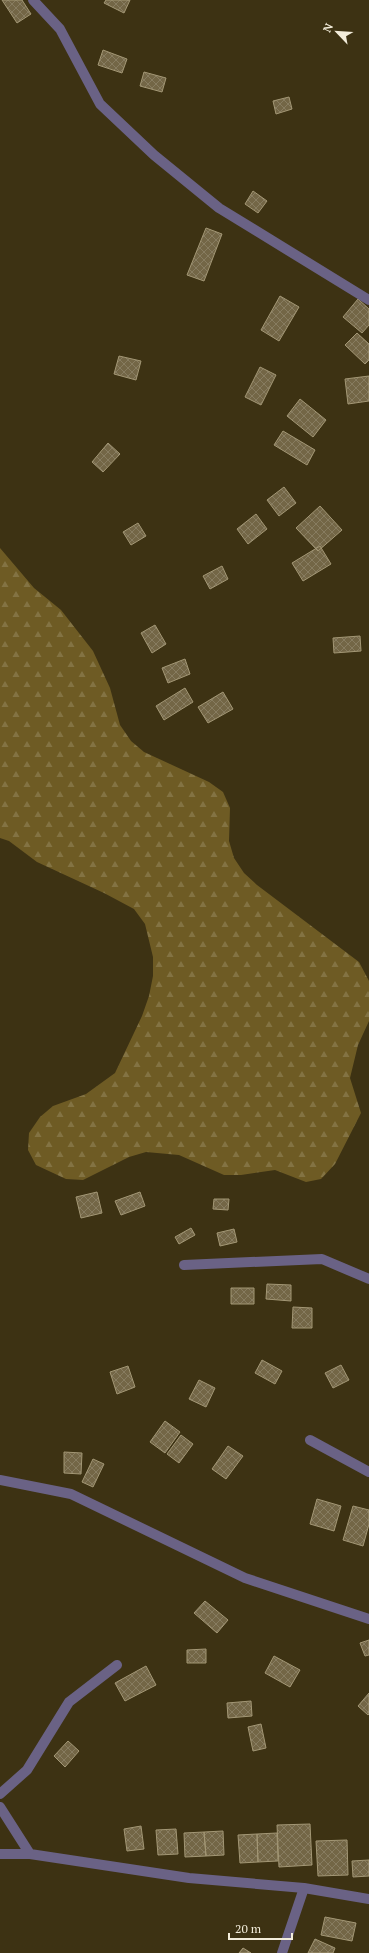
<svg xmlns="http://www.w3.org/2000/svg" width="369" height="1953" viewBox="0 0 369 1953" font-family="'PT Serif',serif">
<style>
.forest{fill:url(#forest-firs)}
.building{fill:url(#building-cross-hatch);stroke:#a39775}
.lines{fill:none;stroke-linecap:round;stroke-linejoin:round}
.lane{stroke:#6a6285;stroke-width:10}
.street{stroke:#6a6285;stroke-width:10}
</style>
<defs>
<pattern id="forest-firs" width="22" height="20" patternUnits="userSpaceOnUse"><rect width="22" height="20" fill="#6e5b24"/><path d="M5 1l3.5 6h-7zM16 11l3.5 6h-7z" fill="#837343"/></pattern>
<pattern id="building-cross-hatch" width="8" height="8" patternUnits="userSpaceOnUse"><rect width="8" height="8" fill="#736646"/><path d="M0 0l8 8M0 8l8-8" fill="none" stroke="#877c60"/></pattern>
</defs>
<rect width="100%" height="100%" fill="#3d3213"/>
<!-- forest -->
<path class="forest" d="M0,548L34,588L61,610L93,651L110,688L120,725L131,741L144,752L209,782L223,792L230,808L229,841L234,858L244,873L257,885L359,962L369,981V1021L358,1045L350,1078L361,1113L335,1164L321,1179L306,1182L275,1170L241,1175H224L179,1155L146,1152L129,1157L83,1180L66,1179L36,1165L28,1150L29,1133L40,1117L53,1106L86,1094L115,1073L142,1016L149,996L153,976V957L145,924L134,909L104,893L37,862L9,841L0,838Z"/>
<!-- building -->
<path class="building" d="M2,0H22L31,14L17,23Z
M106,0H130L124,13L104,3Z
M103,50L127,59L122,73L98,65Z
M144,72L166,78L162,92L140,86Z
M289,97L292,109L276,114L273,101Z
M253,191L267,201L258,213L245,204Z
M206,228L222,234L204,281L187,275Z
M280,296L299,307L279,341L261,330Z
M358,299L369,309V325L362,333L343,317Z
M357,333L369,344V360L365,364L345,345Z
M119,356L141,361L136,380L114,374Z
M260,367L276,375L261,405L245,397Z
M369,376V401L348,404L345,379Z
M300,399L326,420L313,437L287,416Z
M283,431L315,450L307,465L274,445Z
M108,443L120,454L103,472L92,462Z
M284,487L296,503L279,516L267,500Z
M320,506L342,530L318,551L296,528Z
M256,514L267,529L248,544L237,529Z
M138,523L146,536L131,545L123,532Z
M320,546L331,564L303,581L292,563Z
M222,566L228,579L210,589L203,576Z
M155,625L166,644L152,653L141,633Z
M360,636L361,651L334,653L333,638Z
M185,659L190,674L168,683L162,668Z
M185,688L193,702L164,720L156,706Z
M223,692L233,709L208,723L198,707Z
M97,1192L102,1213L81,1218L76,1197Z
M140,1192L145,1206L121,1215L115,1201Z
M214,1199H229L228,1210L213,1209Z
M191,1228L195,1235L179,1244L175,1237Z
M234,1229L237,1242L220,1246L217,1233Z
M267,1284L291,1285V1301L266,1299Z
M231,1288H254V1304H231Z
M293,1307L312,1308V1328H292Z
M262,1360L282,1371L275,1384L255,1373Z
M341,1365L349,1380L333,1388L325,1373Z
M128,1366L135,1387L117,1394L110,1372Z
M199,1380L215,1388L206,1407L189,1399Z
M165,1421L180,1432L165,1453L150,1442Z
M181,1435L193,1444L179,1463L167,1454Z
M228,1446L243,1456L226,1479L212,1469Z
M64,1452L82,1453L81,1474L64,1473Z
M93,1459L104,1464L93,1487L82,1482Z
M317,1499L341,1506L334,1531L310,1524Z
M353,1506L369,1510V1524L363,1546L343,1540Z
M205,1601L228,1620L217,1633L194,1613Z
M369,1640V1655L365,1656L360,1643Z
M206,1649V1663H187V1650Z
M274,1656L300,1670L290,1687L265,1673Z
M146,1666L156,1685L125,1701L115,1683Z
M369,1693V1714L368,1715L358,1706Z
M251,1701L252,1716L228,1718L227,1703Z
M261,1724L266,1748L253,1751L248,1727Z
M68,1741L79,1751L65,1767L54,1756Z
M310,1824L312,1865L279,1867L277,1825Z
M141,1826L144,1849L127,1851L124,1829Z
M176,1829L178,1854L158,1855L156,1830Z
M223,1831L224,1855L206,1856L204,1832Z
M204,1832L206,1856L185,1857L184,1833Z
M277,1833L278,1861L258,1862L257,1834Z
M257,1834L258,1862L240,1863L238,1835Z
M347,1840L348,1875L318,1876L316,1841Z
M369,1860V1876L353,1877L352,1861Z
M325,1917L356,1923L352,1941L321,1935Z
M315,1939L335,1948L333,1953H308Z
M243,1948L251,1953H239Z"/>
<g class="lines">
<!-- lane -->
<path class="lane" d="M0,1794L27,1770L69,1702L117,1665"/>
<!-- street -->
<path class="street" d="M33,0L60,29L100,104L154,155L219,208L369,300
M184,1265L322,1259L369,1279
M310,1440L369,1472
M0,1480L71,1494L245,1578L369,1619
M0,1807L30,1854
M0,1854H30L189,1878L304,1888L369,1899
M282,1953L304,1888"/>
</g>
<!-- north arrow -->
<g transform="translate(337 32) rotate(295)" stroke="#3d3213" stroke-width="3" paint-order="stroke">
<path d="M0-3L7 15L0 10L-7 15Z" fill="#f3eddb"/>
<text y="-6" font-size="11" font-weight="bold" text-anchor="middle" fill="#f3eddb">N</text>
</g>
<!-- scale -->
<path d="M229 1933v6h63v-6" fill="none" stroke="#f3eddb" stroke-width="2"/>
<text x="235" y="1933" font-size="12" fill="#f3eddb" stroke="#3d3213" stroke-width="3" paint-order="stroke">20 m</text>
</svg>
